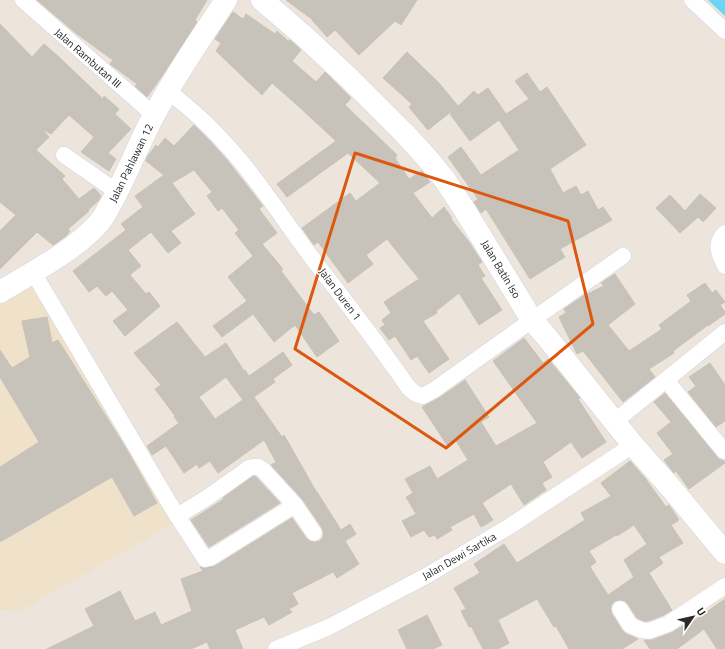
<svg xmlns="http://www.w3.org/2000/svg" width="725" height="649" viewBox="0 0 725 649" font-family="'Titillium Web',sans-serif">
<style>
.education{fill:#f0e2ca}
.water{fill:#69d6f5}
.building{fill:#c8c3ba;stroke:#c9c1b5;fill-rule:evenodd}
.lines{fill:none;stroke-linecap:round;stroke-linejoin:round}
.street-casing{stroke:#d1d5e4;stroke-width:17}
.secondary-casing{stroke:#d1d5e4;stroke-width:23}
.street{stroke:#fff;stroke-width:16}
.secondary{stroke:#fff;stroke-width:22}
.marked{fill:none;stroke:#de570e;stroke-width:3;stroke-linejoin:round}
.labels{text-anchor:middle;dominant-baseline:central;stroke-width:3;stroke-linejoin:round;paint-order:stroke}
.street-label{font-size:11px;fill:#2a2a2a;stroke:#fff}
</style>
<rect width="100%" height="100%" fill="#ede5dc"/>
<!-- education -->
<path class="education" d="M31,283L174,523L20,611L0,610V302Z"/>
<!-- water -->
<path class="water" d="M708,0H725V16Z"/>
<!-- building -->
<path class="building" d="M37,0H207L195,20L197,22L160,79L147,97L135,86L137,84L110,64L113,60L77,34Z
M286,0H417L401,25L395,21L359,55L335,30L327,37L312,20H313Z
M233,12L243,19L246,14L275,34L277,31L288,41L290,40L301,50L292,61L316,82L325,72L351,98L345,105L397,155L395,158L409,179L422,171L426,177L430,182L413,193L432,218L444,207L452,218L451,219L469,242L482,262L478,265L485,276L481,278L502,310L479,325L459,293L436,311L437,313L423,321L449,359L429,373L417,356L411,360L395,336L389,340L380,328L385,325L382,320L391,313L384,302L419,279L387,239L366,255L373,264L348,283L318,242L314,245L302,228L350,193L356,201L380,183L348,153L287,197L277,184L336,141L296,104L272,83L262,95L216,51L221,43L215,39Z
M0,24L32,57L44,44L60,58L103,99L104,96L119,109L115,114L131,129L108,153L116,159L109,171L81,152L94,137L69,115L51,134L42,129L49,137L36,150L65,176L62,179L79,199L94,188L101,196L98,201L88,210L89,211L68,229L70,231L66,236L56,243L53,245L37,232L0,269V231L16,215L0,202Z
M407,52L439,83L458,106L428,130L409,107L412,104L383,78Z
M527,73L540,92L547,87L586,145L550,169L563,193L576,186L581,195L588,191L598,210L603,207L612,220L560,249L565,257L530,279L486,209L481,213L474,202L478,199L448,157L461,147L481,175L519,150L499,120L470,141L450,114L474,91L478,95L488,88L506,114L529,99L515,81Z
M194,125L209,140L227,160L263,206L259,209L277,233L262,244L283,269L281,271L314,315L319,312L339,341L317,357L295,325L274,342L253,314L222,337L213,326L247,301L228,277L253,256L235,233L239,230L222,208L218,211L207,196L212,192L194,170L172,183L195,214L171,231L181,243L168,253L151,232L128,250L141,266L130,275L146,294L149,292L160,306L125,336L113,321L128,310L112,291L106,296L97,286L89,292L73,271L126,230L121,224L143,207L135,196L164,175L146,161L147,157L156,145L158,147L165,138L174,146Z
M700,194L716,208L703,222L698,217L680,233L656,208L670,195L685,211Z
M615,274L635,304L608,325L629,351L662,329L659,325L691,301L687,295L705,283L712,293L716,290L725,302L720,305L725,312V314L708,326V325L673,351L674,353L649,369L655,377L623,402L583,351L577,354L559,317L566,313L564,309L583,296L604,286L601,283Z
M47,317L52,343L58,340L124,445L157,503L134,516L112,477L0,542V467L39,442L0,377V350L12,368L30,357L22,321Z
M177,322L205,357L226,343L244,371L245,370L249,376L283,352L292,365L273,379L275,382L254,397L282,437L284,435L317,493V492L341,530L350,524L356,534L345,541L359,564L337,578L333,572L292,593L298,604L289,609L292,612L269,625L264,617L235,630L243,649H210L207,642L191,649H47L94,626L85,609L120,591L135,621L155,612L161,625L192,611L181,579L203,571L200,567L202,568H206L215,566L292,518L306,538L310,541L315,542L320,541L323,537V532L322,528L303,500L271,465L276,462L264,440L218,473L210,461L199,468L197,464L184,473L166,446L152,455L147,446L179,423L174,417H176L155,389L161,385L134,353ZM226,377L243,400L215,419L199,397Z
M524,338L543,363L548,359L580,398L578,399L606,442L582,458L571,442L543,462L552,477L542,483L546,490L524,505L511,484L482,503L493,520L481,527L474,514L450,527L452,530L437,539L435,535L429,537L424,530L411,537L402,521L416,514L406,497L413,493L405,479L430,466L437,479L468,460L455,439L447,445L422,407L439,398L465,380L489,417L481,422L496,446L537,423L493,361Z
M710,363L725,385V421L716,427L688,392L696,386L689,377Z
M665,393L717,457L720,460H723L725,463L689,489L676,471L674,473L664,460L673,454L657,433L671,422L654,402Z
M630,461L645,478L666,507L669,505L679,520L671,525L683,543L659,557L663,563L649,573L672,610L664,615L648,621H644L637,618L628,604L625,601L620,600L615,601L611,605V610L612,614L622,630L626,634L638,639L622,649H569L556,626L554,627L537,599L498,620L509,643L498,649H483L471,626L469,627L461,611L466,609L454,588L480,573L474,564L504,544L517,563L585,520L581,513L611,496L601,483ZM634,525L647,544L624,560L634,577L608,595L590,567L596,562L589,551L616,535L617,536Z
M255,476L280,503L209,547L191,520L224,499L223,498L252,477Z
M725,599V649H717L704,629L677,649H650L644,640H652L671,633L683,626L684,628Z
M427,615L442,645L433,649H407L398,630Z"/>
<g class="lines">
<!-- street casing -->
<g class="street-casing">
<path id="street" d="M23,0L154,115
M692,0L725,31
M168,91C187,106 206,122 222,140C256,176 282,218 312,258C345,301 378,343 408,387C413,392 416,395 423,396L434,390L532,320L623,256
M64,155L117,192
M725,233C714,244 719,254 725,266
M33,272L171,506L205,559L210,558L295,505
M666,380L724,451
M614,422L725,332
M177,516L208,497L249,468C255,466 258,466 263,470L295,505L314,533
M620,609L630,625L641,630L649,631L668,624L725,586
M276,649L329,627L426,576L510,526L633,445"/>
</g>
<!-- secondary casing -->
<g class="secondary-casing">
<path id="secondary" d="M262,0L304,36L350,79L405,134L427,158L445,180L464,209L532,320L546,336L633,445L671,488L725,553
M0,292C31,273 72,252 97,225C104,218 108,208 113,200C128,172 139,143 154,115C175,75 201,38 226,0"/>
</g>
<!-- street -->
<use href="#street" class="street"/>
<!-- secondary -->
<use href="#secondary" class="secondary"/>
</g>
<!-- marked area -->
<path class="marked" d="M355,153L568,221L593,324L446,448L295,349Z"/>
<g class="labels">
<!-- street labels -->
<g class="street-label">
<text transform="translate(88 58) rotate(41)">Jalan Rambutan III</text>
<text transform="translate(131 163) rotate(-64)">Jalan Pahlawan 12</text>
<text transform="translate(501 269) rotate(59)">Jalan Batin Iso</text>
<text transform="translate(340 294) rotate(53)">Jalan Duren 1</text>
<text transform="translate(459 556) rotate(-30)">Jalan Dewi Sartika</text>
</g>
</g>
<!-- north arrow -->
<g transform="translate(693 617) rotate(56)" stroke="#ffffff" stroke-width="3" paint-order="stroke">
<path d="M0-3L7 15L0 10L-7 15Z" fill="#2a2a2a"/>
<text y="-6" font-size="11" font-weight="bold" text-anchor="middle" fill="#2a2a2a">U</text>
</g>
</svg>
